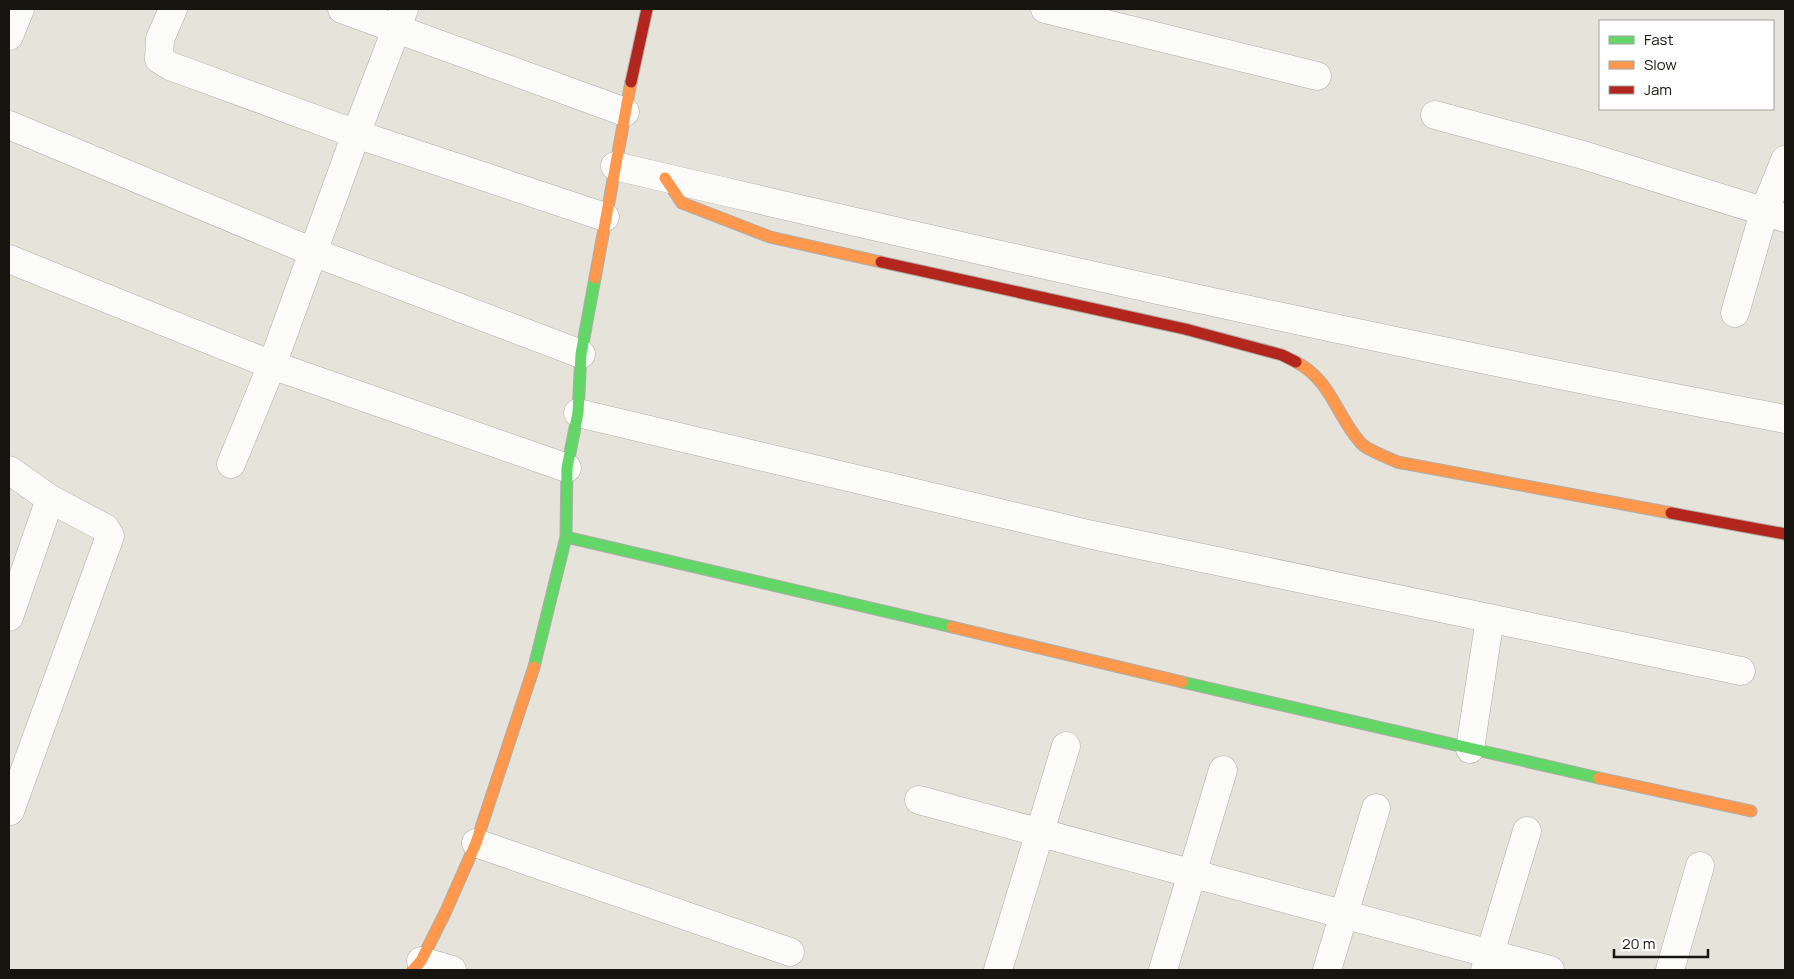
<svg xmlns="http://www.w3.org/2000/svg" width="1794" height="979" viewBox="0 0 1794 979" font-family="Manrope,sans-serif">
<style>
.lines{fill:none;stroke-linecap:round;stroke-linejoin:round}
.street-casing{stroke:#afada7;stroke-width:29}
.fast-casing{stroke:#afada7;stroke-width:13}
.slow-casing{stroke:#afada7;stroke-width:13}
.jam-casing{stroke:#afada7;stroke-width:13}
.street{stroke:#fbfbfa;stroke-width:28}
.fast{stroke:#63d668;stroke-width:11}
.slow{stroke:#ff974d;stroke-width:11}
.jam{stroke:#b3261e;stroke-width:11}
</style>
<rect width="100%" height="100%" fill="#e6e3db"/>
<g class="lines">
<!-- street casing -->
<g class="street-casing">
<path id="street" d="M173,9L160,39L159,59L170,66L356,134L605,217
M342,9L625,112
M1045,9L1317,76
M9,36L20,9
M1435,115L1583,155L1785,218
M9,125L313,252L581,354
M615,166C1003,257 1393,345 1785,419
M9,259L272,365L567,468
M1735,313L1764,212L1785,160
M578,413L1088,534L1741,671
M231,464L272,365L356,134L404,9
M9,470L50,499L9,617
M1470,749L1490,618
M919,800L1550,970
M10,811L110,536L105,528L50,499
M476,843L790,952
M421,961L452,970
M998,970L1066,746
M1163,970L1223,770
M1327,970L1376,808
M1485,970L1527,831
M1670,970L1700,866"/>
</g>
<!-- fast casing -->
<g class="fast-casing">
<path id="fast" d="M566,537L952,627
M534,667L566,537L567,468L578,413L581,354L595,278
M1182,682L1599,778"/>
</g>
<!-- slow casing -->
<g class="slow-casing">
<path id="slow" d="M665,178L682,203L770,237L881,262
M595,278L631,82
M1296,362C1331,380 1336,415 1360,442C1366,450 1387,457 1397,462L1671,513
M952,627L1182,682
M1599,778L1751,811
M413,970L421,961L446,911L476,843L534,667"/>
</g>
<!-- jam casing -->
<g class="jam-casing">
<path id="jam" d="M631,82L647,9
M881,262L1185,329L1282,355L1296,362
M1671,513L1785,534"/>
</g>
<!-- street -->
<use href="#street" class="street"/>
<!-- fast -->
<use href="#fast" class="fast"/>
<!-- slow -->
<use href="#slow" class="slow"/>
<!-- jam -->
<use href="#jam" class="jam"/>
</g>
<!-- border -->
<rect width="1794" height="979" fill="none" stroke="#16140f" stroke-width="20"/>
<!-- legend -->
<rect x="1599" y="20" width="175" height="90" fill="#ffffff" stroke="#a2a19f"/>
<rect x="1609" y="36" width="25" height="8" fill="#63d668" stroke="#a2a19f"/>
<text x="1644" y="45" font-size="15" fill="#16140f">Fast</text>
<rect x="1609" y="61" width="25" height="8" fill="#ff974d" stroke="#a2a19f"/>
<text x="1644" y="70" font-size="15" fill="#16140f">Slow</text>
<rect x="1609" y="86" width="25" height="8" fill="#b3261e" stroke="#a2a19f"/>
<text x="1644" y="95" font-size="15" fill="#16140f">Jam</text>
<!-- scale -->
<path d="M1614 949v8h94v-8" fill="none" stroke="#16140f" stroke-width="2.5"/>
<text x="1622" y="949" font-size="15" fill="#16140f" stroke="#ffffff" stroke-width="4" paint-order="stroke">20 m</text>
</svg>
